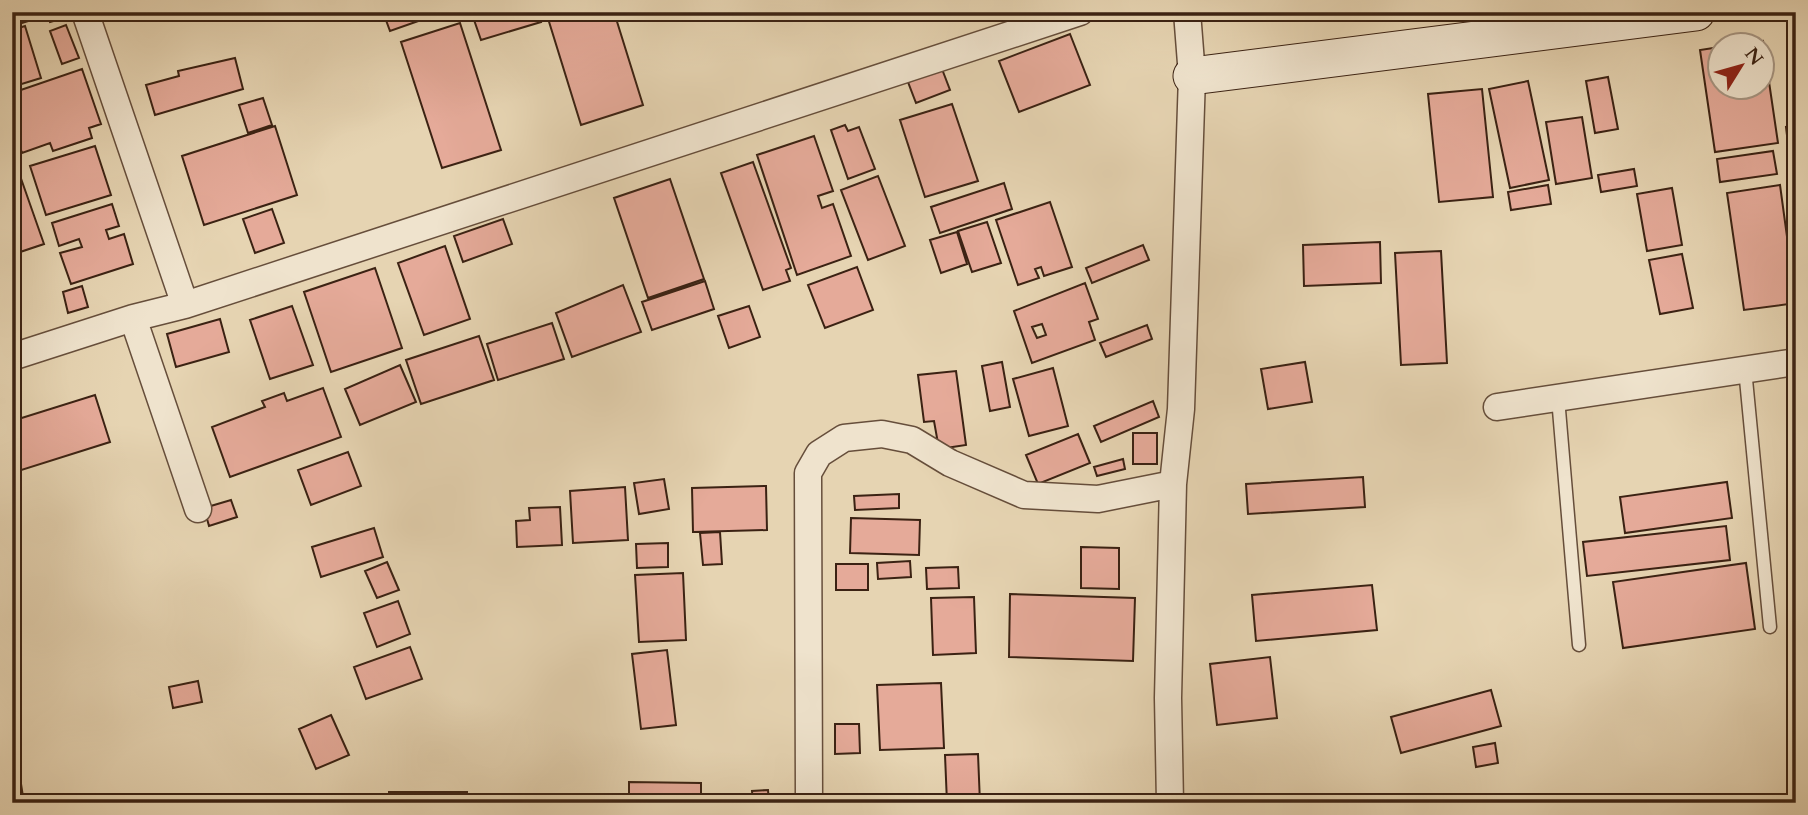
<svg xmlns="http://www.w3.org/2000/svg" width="1808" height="815" viewBox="0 0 1808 815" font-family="Cardo,serif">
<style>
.building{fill:#e5aa99;stroke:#3b2213;stroke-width:2;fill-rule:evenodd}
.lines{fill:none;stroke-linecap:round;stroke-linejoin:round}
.lane-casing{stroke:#664e3b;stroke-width:15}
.street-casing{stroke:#664e3b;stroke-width:29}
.secondary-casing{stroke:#3b2213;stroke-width:39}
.lane{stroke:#efe3cd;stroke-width:12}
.street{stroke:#efe3cd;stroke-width:26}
.secondary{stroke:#efe3cd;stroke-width:37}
</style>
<rect width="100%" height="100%" fill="#e6d4b2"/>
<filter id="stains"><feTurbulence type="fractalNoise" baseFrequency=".00286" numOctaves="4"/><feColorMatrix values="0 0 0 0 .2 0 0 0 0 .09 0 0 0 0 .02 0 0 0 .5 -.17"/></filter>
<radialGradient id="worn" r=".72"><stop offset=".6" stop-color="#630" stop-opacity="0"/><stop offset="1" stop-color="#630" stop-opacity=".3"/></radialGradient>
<!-- building -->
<path class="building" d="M19,12H43L44,16L22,23Z
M47,12H62L64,18L50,22Z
M383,12H444L390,31Z
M477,12H538L541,22L481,40L472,14Z
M546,12H614L643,105L581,125Z
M1249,12H1295L1250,19Z
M460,23L501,150L442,168L401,42Z
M66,25L79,58L62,64L50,31Z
M25,26L41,78L12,87V30Z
M1070,34L1090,85L1019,112L999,61Z
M1763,41L1778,143L1715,152L1700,50L1720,47V88H1762V46H1734Z
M235,58L243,89L155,115L146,85L179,76L178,71Z
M82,69L101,124L89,128L92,138L53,151L50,143L22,153L12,124V93Z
M942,69L950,90L916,103L908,82Z
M1608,77L1618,129L1595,133L1586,81Z
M1528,81L1549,180L1510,188L1489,89Z
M1482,89L1493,197L1439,202L1428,94Z
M263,98L272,125L248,133L239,105Z
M952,104L978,181L925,197L900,120Z
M1582,117L1592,178L1556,184L1546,122Z
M845,125L848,131L859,127L875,169L848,179L831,130Z
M275,126L297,195L204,225L182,156Z
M1796,126V168L1791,169L1786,127Z
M814,136L833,191L818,196L822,208L833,204L851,256L797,275L757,155Z
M95,146L111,195L46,215L30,166Z
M1773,151L1777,174L1720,182L1717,159Z
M753,162L791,268L786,270L790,281L763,290L721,173Z
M1634,169L1637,186L1601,192L1598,175Z
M18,170L44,244L14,254L12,172Z
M878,176L905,246L868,260L841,190Z
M670,179L704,279L648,298L614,198Z
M1004,183L1012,209L940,233L931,207Z
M1548,185L1551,204L1511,210L1508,192Z
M1780,185L1796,303L1744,310L1727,193Z
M1672,188L1682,245L1647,251L1637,194Z
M1050,202L1072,267L1044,276L1041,267L1035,269L1039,278L1018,285L996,220Z
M112,204L119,226L106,230L109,239L124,234L133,264L71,284L60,253L82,247L79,239L59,246L52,223Z
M272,209L284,243L255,253L243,219Z
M503,219L512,244L463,262L454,236Z
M987,222L1001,263L972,272L958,231Z
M957,232L967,264L941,273L930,240Z
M1380,242L1381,283L1304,286L1303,245Z
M1143,245L1149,260L1092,283L1086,268Z
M445,246L470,319L424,335L398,263Z
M1441,251L1447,363L1401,365L1395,253Z
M1682,254L1693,308L1660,314L1649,260Z
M857,267L873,310L825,328L808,285Z
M375,268L402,348L331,372L304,292Z
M705,281L714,309L652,330L642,302Z
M1085,283L1098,319L1089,322L1095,340L1032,363L1014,311ZM1042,324L1046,335L1037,338L1032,327Z
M623,285L641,332L572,357L556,313Z
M82,286L88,307L68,313L63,292Z
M292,306L313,365L270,379L250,320Z
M749,306L760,337L729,348L718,316Z
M220,319L229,352L176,367L167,334Z
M552,323L564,359L498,380L487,344Z
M1147,325L1152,339L1106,357L1100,343Z
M479,336L494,380L421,404L406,360Z
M1002,362L1010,407L990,411L982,366Z
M1305,362L1312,402L1268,409L1261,369Z
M400,365L416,402L360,425L345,389Z
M1053,368L1068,426L1029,436L1013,379Z
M956,371L966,445L939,449L934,421L924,422L918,375Z
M323,388L341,437L230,477L212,427L265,407L262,401L284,393L287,401Z
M95,395L110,442L12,473V421Z
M1153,401L1159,417L1101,442L1094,426Z
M1133,433H1157V464H1133Z
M1078,434L1090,463L1038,484L1026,455Z
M348,452L361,486L311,505L298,470Z
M1123,459L1125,469L1097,476L1094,467Z
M1363,477L1365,507L1248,514L1246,484Z
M664,479L669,509L639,514L634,483Z
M1727,482L1732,518L1625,533L1620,497Z
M766,486L767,530L693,532L692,488Z
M625,487L628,540L573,543L570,491Z
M899,494V508L855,510L854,496Z
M231,500L237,517L209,526L204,508Z
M560,507L562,545L517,547L516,521L530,520L529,508Z
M851,518L920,520L919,555L850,553Z
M1726,526L1730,560L1587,576L1583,542Z
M374,528L383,557L321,577L312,547Z
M720,532L722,564L703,565L700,533Z
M668,543V567L637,568L636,544Z
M1081,547L1119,548V589L1081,588Z
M910,561L911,577L878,579L877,563Z
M387,562L399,590L377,598L365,571Z
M1746,563L1755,629L1623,648L1613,582Z
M836,564H868V590H836Z
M958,567L959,588L927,589L926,568Z
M683,573L686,640L639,642L635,575Z
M1372,585L1377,630L1256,641L1252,595Z
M1010,594L1135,598L1133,661L1009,657Z
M974,597L976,653L933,655L931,598Z
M398,601L410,634L377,647L364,613Z
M410,647L422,679L366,699L354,667Z
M667,650L676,725L641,729L632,654Z
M1270,657L1277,718L1217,725L1210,664Z
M198,681L202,702L173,708L169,687Z
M941,683L944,748L880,750L877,685Z
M1491,690L1501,726L1401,753L1391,717Z
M331,715L349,755L316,769L299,729Z
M835,724H859L860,753L835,754Z
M1495,743L1498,763L1476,767L1473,747Z
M978,754L980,803H947L945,755Z
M629,782L701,783V803H629Z
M21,784L24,803H12V785Z
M768,790L769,803H753L752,791Z
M389,792H467V803H389Z"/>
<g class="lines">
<!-- lane casing -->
<g class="lane-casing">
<path id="lane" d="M1745,369L1770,627
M1558,398L1579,645"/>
</g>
<!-- street casing -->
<g class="street-casing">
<path id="street" d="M85,12L185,305
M133,318L198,509
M12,357L133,318L185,305L1080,12
M1497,407L1796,362
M809,803L808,473L819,454L844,438L882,434L912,440L950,463L1024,495L1098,499L1173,484
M1170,803L1168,698L1173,484L1181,409L1192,76L1187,12"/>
</g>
<!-- secondary casing -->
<g class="secondary-casing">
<path id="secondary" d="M1192,76L1696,12"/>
</g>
<!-- lane -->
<use href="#lane" class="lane"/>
<!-- street -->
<use href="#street" class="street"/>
<!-- secondary -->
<use href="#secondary" class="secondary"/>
</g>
<!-- margin -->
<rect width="1808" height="815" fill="none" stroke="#e6d4b2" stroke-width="42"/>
<rect x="14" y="14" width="1780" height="787" fill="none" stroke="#3b2213" stroke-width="3.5"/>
<rect x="21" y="21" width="1766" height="773" fill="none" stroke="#3b2213" stroke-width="2"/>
<!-- north arrow -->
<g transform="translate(1741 66) rotate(53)"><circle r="33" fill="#efe3cd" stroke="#a79683" stroke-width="2"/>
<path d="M0-5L12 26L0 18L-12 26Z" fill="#8f2418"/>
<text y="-10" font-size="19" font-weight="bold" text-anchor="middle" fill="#3b2213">N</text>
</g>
<rect width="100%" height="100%" filter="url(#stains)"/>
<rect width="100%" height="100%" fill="url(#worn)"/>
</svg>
